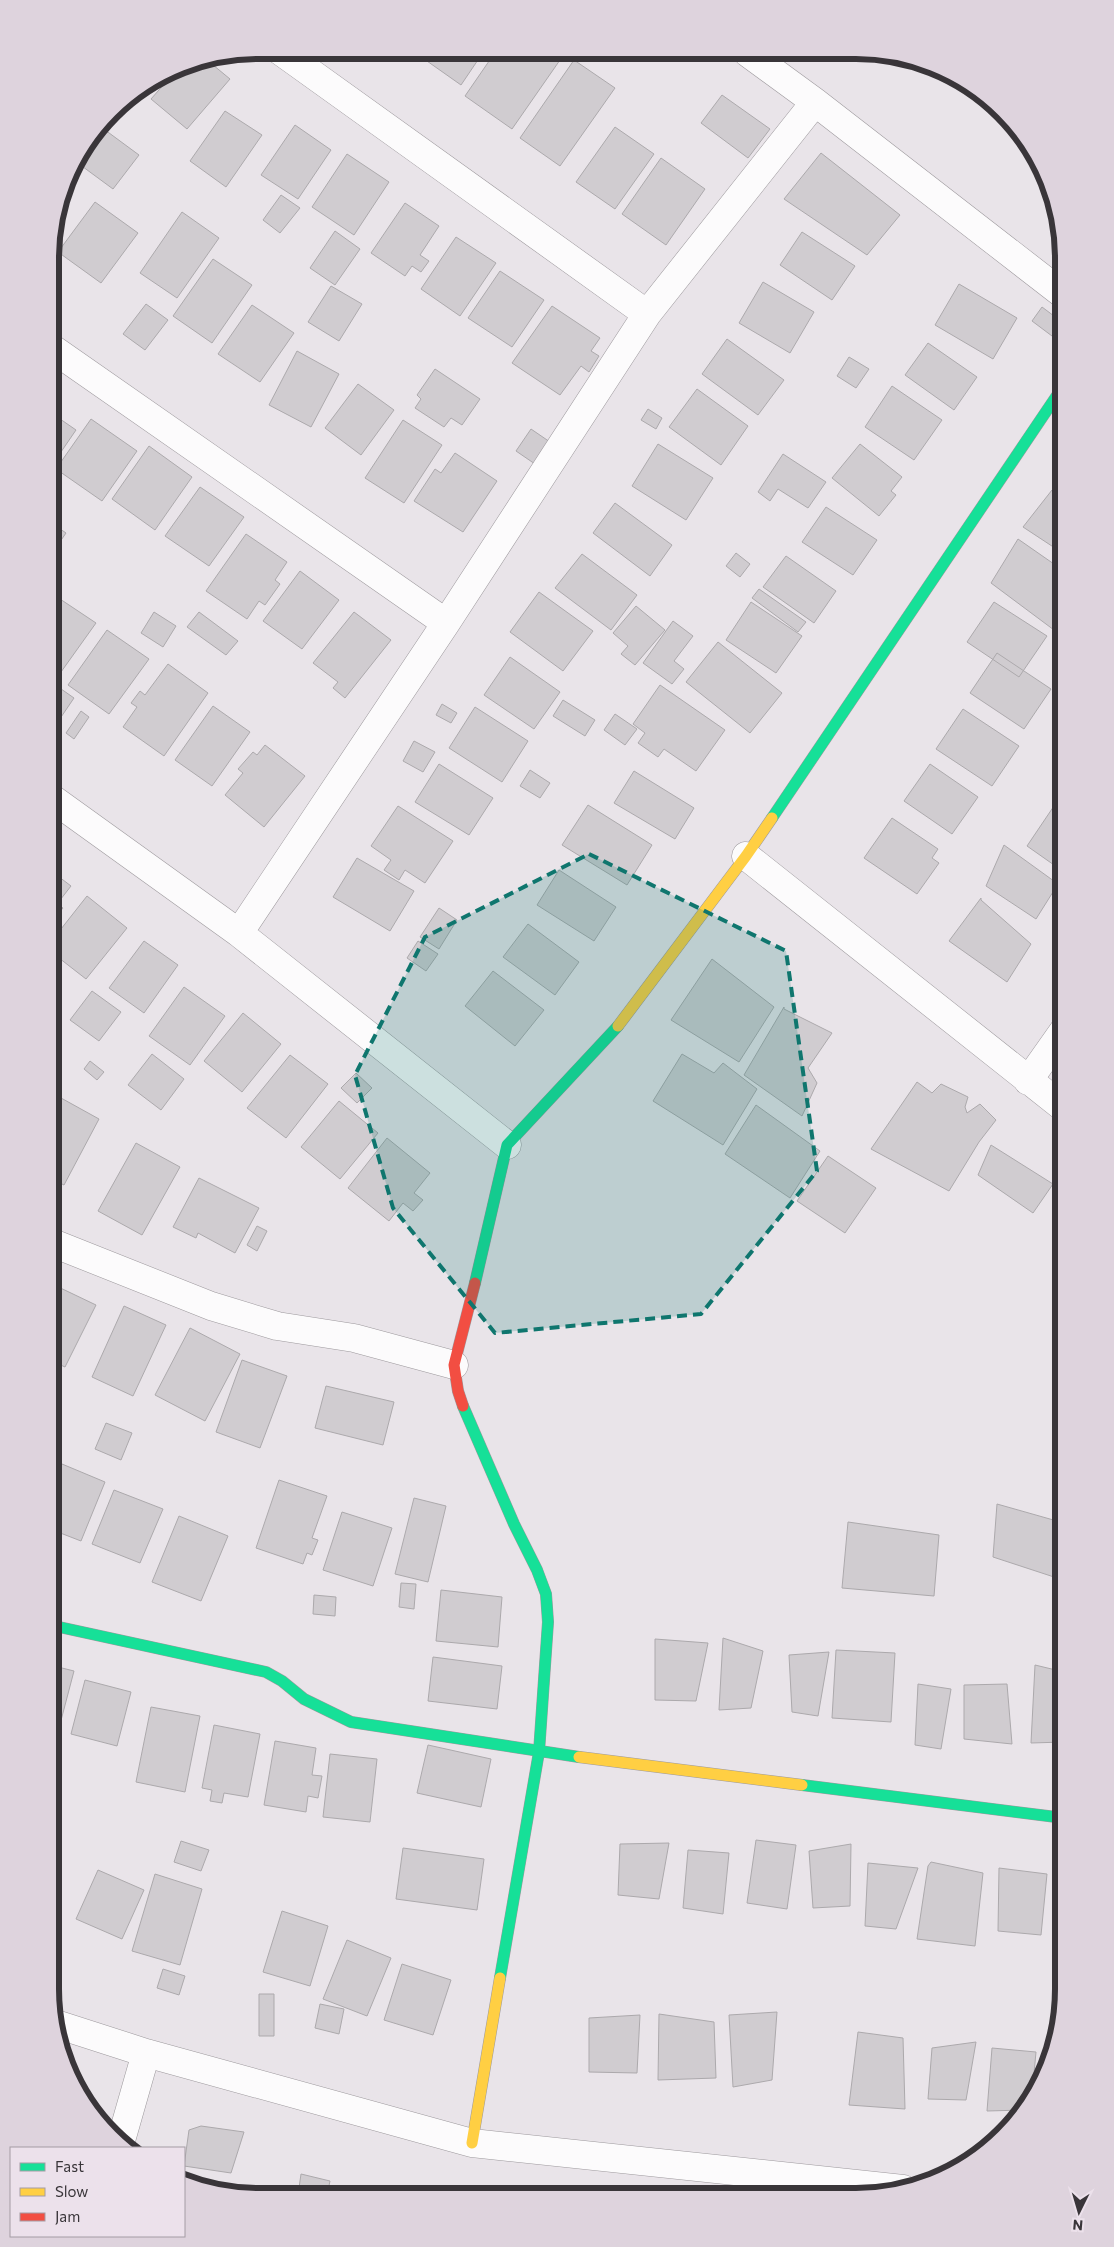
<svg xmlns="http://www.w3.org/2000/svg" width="1114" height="2247" viewBox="0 0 1114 2247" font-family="Commissioner,sans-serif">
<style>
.building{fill:#d0ccd0;stroke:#aca9ac}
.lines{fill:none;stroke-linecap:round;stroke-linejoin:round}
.street-casing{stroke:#9d999d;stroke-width:29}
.fast-casing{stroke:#9d999d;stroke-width:12}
.slow-casing{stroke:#9d999d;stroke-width:12}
.jam-casing{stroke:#9d999d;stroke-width:12}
.street{stroke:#fcfbfc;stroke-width:28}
.fast{stroke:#16e098;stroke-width:11}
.slow{stroke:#ffcf43;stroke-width:11}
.jam{stroke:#f24e42;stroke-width:11}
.marked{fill:#0f766e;fill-opacity:0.2;stroke:#0f766e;stroke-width:4;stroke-dasharray:10 6;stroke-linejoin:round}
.rim{fill:none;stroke:#393539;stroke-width:6}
</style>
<rect width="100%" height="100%" fill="#e9e4e9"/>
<!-- building -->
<path class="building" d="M418,51H484L461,85L417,54Z
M496,51L547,52L560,60L512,129L465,96Z
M207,60L230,79L187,129L151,99L181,65Z
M574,60L615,88L560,166L520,138Z
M722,95L770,129L748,158L701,123Z
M225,111L262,135L226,187L190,161Z
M295,125L331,150L298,199L261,175Z
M101,127L139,155L113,189L75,161Z
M615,127L654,154L615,209L576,182Z
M821,153L900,215L867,255L784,199Z
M347,154L389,182L354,235L312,207Z
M661,158L705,189L666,245L622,214Z
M281,195L300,208L280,233L263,220Z
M95,202L138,233L101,283L58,252Z
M405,203L439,226L420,255L429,261L421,272L412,266L405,276L371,253Z
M182,212L219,238L177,298L140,273Z
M335,231L360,249L335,285L310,268Z
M802,232L855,266L832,300L780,265Z
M456,237L496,263L460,316L421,289Z
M213,259L252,285L212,343L173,316Z
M500,271L544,300L512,347L468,318Z
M763,282L814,312L790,353L739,323Z
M959,284L1017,318L993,359L935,325Z
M331,286L362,304L339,341L308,322Z
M146,304L168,320L145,350L123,334Z
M252,305L294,333L260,382L218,354Z
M552,306L600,338L591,351L599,356L589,372L581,366L560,395L512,363Z
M1042,307L1062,322L1052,336L1032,321Z
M727,339L784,380L758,415L702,374Z
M928,343L977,377L954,410L905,375Z
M297,351L339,374L311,427L269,405Z
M849,357L869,369L856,388L837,376Z
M435,369L480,399L462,425L451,418L444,427L415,408L421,399L417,395Z
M358,384L394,410L361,455L325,428Z
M892,386L942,420L914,460L865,427Z
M697,389L748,426L721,465L669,427Z
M648,409L662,418L656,429L641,420Z
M50,412L76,430L50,468Z
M91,419L137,451L102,501L56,469Z
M403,420L442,445L404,503L365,478Z
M531,429L550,442L535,464L516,451Z
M658,444L713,478L686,520L632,486Z
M860,444L902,477L891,491L896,495L879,516L832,478Z
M149,446L192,477L155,530L112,499Z
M455,453L497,481L463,532L414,501L435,469L441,473Z
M783,454L826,482L808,508L778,489L770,501L758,492Z
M200,487L244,517L209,566L165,536Z
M1052,490L1064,496V554L1023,527Z
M615,503L672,545L650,576L593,533Z
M826,507L877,540L853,575L802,542Z
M50,522L66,533L55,549L50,545Z
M246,534L287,562L275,580L280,584L265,605L259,601L247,619L206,591Z
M1018,539L1064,571V615L1054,630L991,583Z
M736,553L750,564L740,577L726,566Z
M582,554L637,595L611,630L555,588Z
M786,556L836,591L814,623L763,587Z
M300,571L339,600L302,649L263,621Z
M759,589L806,622L798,632L752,598Z
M539,592L593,631L563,671L510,632Z
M54,595L96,623L61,672L50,664V600Z
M751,602L802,636L776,673L726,640Z
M994,602L1047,636L1019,677L967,642Z
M636,606L665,630L635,665L621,654L628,646L613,633Z
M154,612L176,626L163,647L141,633Z
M199,612L238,641L226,655L187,627Z
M354,612L391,640L345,698L333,688L338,682L313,663Z
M673,621L693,636L674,661L684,669L672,684L643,663Z
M107,630L149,659L109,714L68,685Z
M718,642L782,693L750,733L686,682Z
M997,653L1051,689L1024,729L970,693Z
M510,657L560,692L534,729L484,695Z
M168,664L208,693L164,756L123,727L137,707L131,703L140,691L145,695Z
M54,684L74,698L55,726L50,722V689Z
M660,685L725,730L696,771L664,749L658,757L638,743L645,733L633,724Z
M563,700L595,720L585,736L553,716Z
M442,704L457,713L451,723L436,715Z
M213,706L250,732L212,786L175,760Z
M475,707L528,741L502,782L449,748Z
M963,709L1019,746L992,786L936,749Z
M81,711L89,717L74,739L66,733Z
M615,714L637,729L625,745L604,730Z
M414,741L435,752L423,772L403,761Z
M265,745L305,776L264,827L225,795L243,773L238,769L253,752L257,755Z
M439,764L493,798L469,835L415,802Z
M930,764L978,797L952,834L904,801Z
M530,770L550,783L540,798L520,786Z
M634,771L694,808L675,839L614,803Z
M1058,800V802L1064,806V872L1027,846Z
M588,805L652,845L627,885L562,845Z
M398,806L453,841L425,883L405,870L399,880L384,870L391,860L371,846Z
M892,818L938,849L932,858L939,863L917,894L864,858Z
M1004,845L1058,884L1036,919L986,886Z
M357,858L414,891L390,931L333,897Z
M50,870L71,886L57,904L63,908L51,922Z
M559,870L616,907L594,941L537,905Z
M87,896L127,928L86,979L50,951V943Z
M981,898V900L1031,944L1007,982L949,941Z
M439,908L457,920L439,949L420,937Z
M528,924L579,962L555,995L503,957Z
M144,941L178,965L144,1013L109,988Z
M418,941L438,954L426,971L407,958Z
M712,959L774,1007L739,1062L671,1020Z
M493,971L544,1010L515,1046L465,1006Z
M184,987L225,1016L190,1065L149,1036Z
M92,991L121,1012L99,1041L70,1020Z
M784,1007V1009L832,1033L808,1068L817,1083L802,1116L744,1075Z
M243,1013L281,1044L242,1092L204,1061Z
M152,1054L184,1079L161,1110L128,1085Z
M682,1054L714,1073L723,1063L757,1089L723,1145L653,1101Z
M290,1055L328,1084L286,1138L247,1108Z
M90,1061L104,1072L97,1080L84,1069Z
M356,1073L372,1088L357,1103L341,1088Z
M917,1082L932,1093L941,1084L968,1097L965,1107L967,1113L980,1104L996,1120L979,1142L949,1191L871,1149Z
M52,1093L99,1119L64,1185L50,1178Z
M339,1101L378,1133L340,1179L301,1147Z
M756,1105L820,1151L790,1198L725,1154Z
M387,1138L430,1173L414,1193L423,1200L413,1211L403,1203L389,1221L348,1188Z
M136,1143L180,1167L142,1235L98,1211Z
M991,1145L1053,1184L1033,1213L978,1175Z
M828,1156L876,1188L845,1233L797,1201Z
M199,1178L259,1208L235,1253L198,1233L196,1238L173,1227Z
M1064,1186V1208L1056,1202Z
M257,1226L267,1231L257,1251L247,1245Z
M50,1283L96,1305L65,1367L50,1360Z
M124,1306L166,1325L133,1396L92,1377Z
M190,1328L240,1354L205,1421L155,1395Z
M242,1360L287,1376L260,1448L216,1432Z
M326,1386L394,1402L383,1445L315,1428Z
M106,1423L132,1433L121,1460L95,1449Z
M62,1464L105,1482L81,1541L50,1529V1493Z
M279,1480L327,1496L312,1538L318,1540L312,1555L307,1553L303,1564L256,1548Z
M114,1490L163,1509L140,1563L92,1544Z
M414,1498L446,1506L428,1582L395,1574Z
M997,1504L1064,1523V1541L1054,1577L993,1557Z
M342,1512L392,1528L373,1586L323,1570Z
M179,1516L228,1536L201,1601L152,1582Z
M848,1522L939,1535L934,1596L842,1588Z
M401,1583L416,1584L414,1609L399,1607Z
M441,1590L502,1597L498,1647L436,1641Z
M314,1595L336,1597L335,1616L313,1614Z
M723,1638L763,1651L751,1708L719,1710Z
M655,1639L708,1643L696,1701L655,1700Z
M836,1650L895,1653L891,1722L832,1718Z
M829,1652L818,1716L792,1712L789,1655Z
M433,1657L502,1666L497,1709L428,1701Z
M50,1665L74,1671L59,1728L50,1726Z
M1035,1665L1064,1672V1742L1031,1743Z
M85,1680L131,1692L117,1746L71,1734Z
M918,1684L951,1689L941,1749L915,1745Z
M1007,1684L1012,1744L964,1739V1685Z
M151,1707L200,1716L185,1792L136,1782Z
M214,1725L260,1734L248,1797L224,1793L222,1803L210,1801L212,1790L202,1788Z
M275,1741L316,1748L312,1775L322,1776L318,1798L308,1796L306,1812L264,1805Z
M428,1745L491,1759L481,1807L417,1793Z
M330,1754L377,1759L370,1822L323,1817Z
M756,1840L796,1845L787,1909L747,1903Z
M181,1841L209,1850L201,1871L174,1862Z
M669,1843L659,1899L618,1895L620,1844Z
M851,1844L850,1906L813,1908L809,1851Z
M403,1848L484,1859L477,1910L396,1899Z
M688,1850L729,1853L723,1914L683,1908Z
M931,1862L983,1873L975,1946L917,1939L928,1866Z
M868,1863L918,1868L896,1929L865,1926Z
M999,1868L1047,1874L1041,1935L998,1931Z
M98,1870L144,1890L122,1939L76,1919Z
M1064,1870V1929H1061V1871Z
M155,1874L202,1889L180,1965L132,1951Z
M282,1911L328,1926L310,1986L263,1972Z
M347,1940L391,1958L367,2016L323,1999Z
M402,1964L451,1980L433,2035L384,2020Z
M163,1969L185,1976L179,1995L157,1988Z
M259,1994H274V2036H259Z
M320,2004L344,2009L339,2034L315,2028Z
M777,2012L772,2080L733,2087L729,2015Z
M659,2014L714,2022L716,2078L658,2080Z
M640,2015L637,2073L589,2072V2018Z
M858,2032L903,2038L905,2109L849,2105Z
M976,2042L966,2100L928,2099L932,2048Z
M992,2048L1036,2052L1032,2095L1024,2110L987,2111Z
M201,2126L244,2132L231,2173L184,2166L189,2130Z
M301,2174L330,2181L327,2195H298Z"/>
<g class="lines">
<!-- street casing -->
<g class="street-casing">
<path id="street" d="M279,50L647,314
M748,53L815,102L1064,295
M50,347L446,623
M50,797L239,933L507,1145
M746,856L1064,1108
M239,933L446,623L647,314L815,102
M1028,1081L1064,1030
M50,1242L211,1306L277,1326L354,1338L454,1365
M56,2024L146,2053L472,2143L903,2189
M120,2144L146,2053"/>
</g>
<!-- fast casing -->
<g class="fast-casing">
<path id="fast" d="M772,818L1064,385
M475,1283L507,1145L618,1026
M463,1406L514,1524L537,1570L546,1594L548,1622L539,1752L500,1978
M50,1625L266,1672L282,1681L304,1699L351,1722L579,1757
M802,1785L1064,1818"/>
</g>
<!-- slow casing -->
<g class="slow-casing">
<path id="slow" d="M618,1026L746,856L772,818
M579,1757L802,1785
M472,2143L500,1978"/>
</g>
<!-- jam casing -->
<g class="jam-casing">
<path id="jam" d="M463,1406L458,1391L454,1365L475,1283"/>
</g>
<!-- street -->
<use href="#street" class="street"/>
<!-- fast -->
<use href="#fast" class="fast"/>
<!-- slow -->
<use href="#slow" class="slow"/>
<!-- jam -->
<use href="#jam" class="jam"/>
</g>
<!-- marked area -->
<path class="marked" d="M589,854L786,951L817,1171L701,1314L495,1333L393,1208L355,1075L425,937Z"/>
<!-- crop -->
<path d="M0 0H1114V2247H0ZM258 59H856A199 199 0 0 1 1055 258V1989A199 199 0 0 1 856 2188H258A199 199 0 0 1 59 1989V258A199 199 0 0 1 258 59Z" fill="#ded3dd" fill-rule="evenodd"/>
<path class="rim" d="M258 59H856A199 199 0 0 1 1055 258V1989A199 199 0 0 1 856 2188H258A199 199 0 0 1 59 1989V258A199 199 0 0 1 258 59Z"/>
<!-- legend -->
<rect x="10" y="2147" width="175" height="90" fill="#ece1eb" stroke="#a49ca4"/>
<rect x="20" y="2163" width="25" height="8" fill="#16e098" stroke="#a49ca4"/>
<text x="55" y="2172" font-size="15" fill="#393539">Fast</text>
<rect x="20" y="2188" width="25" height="8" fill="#ffcf43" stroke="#a49ca4"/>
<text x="55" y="2197" font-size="15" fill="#393539">Slow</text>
<rect x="20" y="2213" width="25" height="8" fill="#f24e42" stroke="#a49ca4"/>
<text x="55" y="2222" font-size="15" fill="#393539">Jam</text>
<!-- north arrow -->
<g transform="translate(1079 2212) rotate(185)" stroke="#ece1eb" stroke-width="4" paint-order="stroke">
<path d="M0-4L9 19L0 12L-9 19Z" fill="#393539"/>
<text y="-8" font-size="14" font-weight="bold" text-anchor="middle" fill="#393539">N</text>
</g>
</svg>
